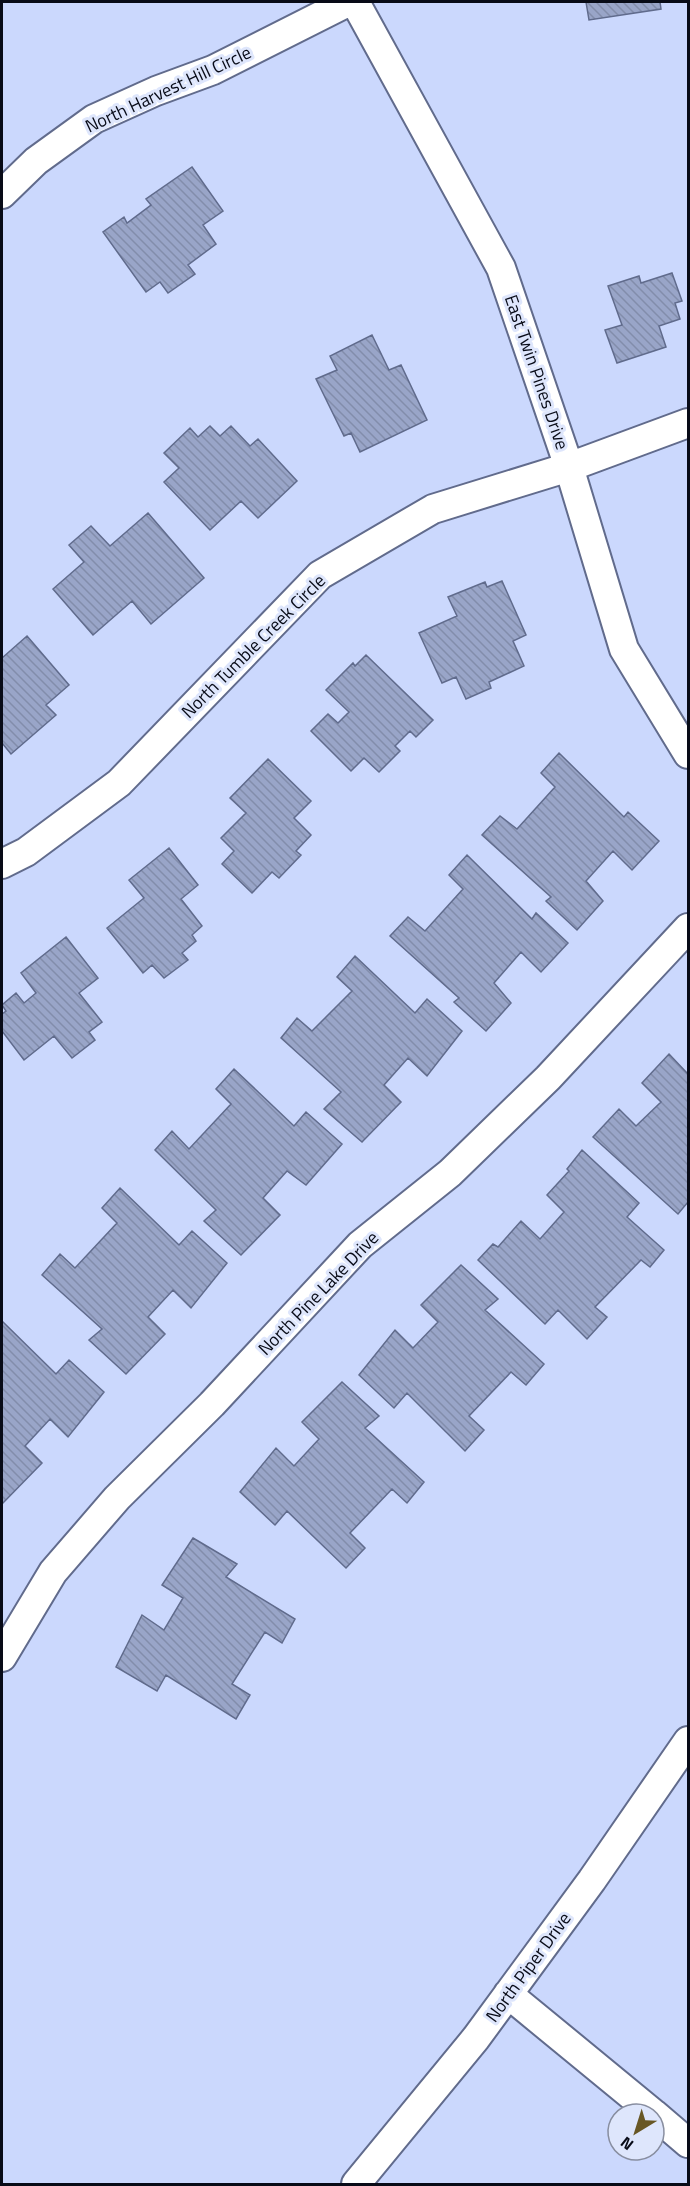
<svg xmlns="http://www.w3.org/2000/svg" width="690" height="2186" viewBox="0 0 690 2186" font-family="'Titillium Web',sans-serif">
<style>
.building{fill:url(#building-back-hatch);stroke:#606b8c;stroke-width:1.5}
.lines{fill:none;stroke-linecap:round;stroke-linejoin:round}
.street-casing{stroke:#616b8c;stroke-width:32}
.street{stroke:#fff;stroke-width:28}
.labels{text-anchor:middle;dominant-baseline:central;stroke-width:6;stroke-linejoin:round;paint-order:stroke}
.street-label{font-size:18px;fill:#080b17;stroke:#dee6fc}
</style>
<defs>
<pattern id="building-back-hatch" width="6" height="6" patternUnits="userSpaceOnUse" patternTransform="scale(1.5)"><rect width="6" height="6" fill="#99a5c8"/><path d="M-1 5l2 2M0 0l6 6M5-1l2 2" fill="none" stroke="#828dab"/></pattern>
</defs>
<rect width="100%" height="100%" fill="#cbd8fd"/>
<!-- building -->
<path class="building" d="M586,2H660L661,9L589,20Z
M192,167L223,211L203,225L216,244L188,265L195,274L168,293L160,282L146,292L103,232L124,217L127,223L151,205L146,199Z
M672,273L682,301L675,303L680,319L659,326L666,347L617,363L605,330L622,325L608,286L639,276L641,283Z
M372,335L389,370L401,365L427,420L360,452L351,433L344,436L316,379L337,370L330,356Z
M210,426L220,436L231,426L250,446L258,439L297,481L258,518L241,501L210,530L164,482L179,468L164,453L190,428L198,437Z
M148,513L204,578L151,624L132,601L93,635L53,589L84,562L69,545L91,526L110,546Z
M502,581L526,635L513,641L524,666L489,682L491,688L466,699L456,677L442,683L419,633L457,616L448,597L485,582L487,587Z
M27,636L69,685L46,705L56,715L11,754L2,743V658Z
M366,655L433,720L416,737L410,731L395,746L400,751L379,772L364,758L351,771L311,731L328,714L338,723L349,712L326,690L353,663L355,666Z
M559,753L624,817L628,812L659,841L632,870L613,851L586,881L603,901L577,930L546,901L551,897L482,835L500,816L517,829L555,787L541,773Z
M268,759L311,801L294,818L311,835L296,851L301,855L279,878L272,872L252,893L222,864L234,851L221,838L246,813L230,798Z
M169,848L198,885L181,899L202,926L192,935L196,941L182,953L188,960L164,978L152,965L143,973L107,928L144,898L129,880Z
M467,855L532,919L536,913L568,943L541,972L521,952L494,983L511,1003L486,1031L454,1002L459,998L390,936L408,917L425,931L463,889L449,875Z
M66,937L98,978L79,993L102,1022L89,1032L95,1040L72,1058L54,1036L24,1060L2,1031V1014L6,1011L2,1005L16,993L24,1003L36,993L21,973Z
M355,956L415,1013L427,999L462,1031L427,1076L408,1058L384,1085L401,1102L362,1142L324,1109L341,1092L281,1038L297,1018L312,1031L352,991L337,977Z
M669,1054L688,1074V1202L678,1214L593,1137L619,1109L636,1126L661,1102L642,1083Z
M234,1069L294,1126L306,1112L342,1144L306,1185L287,1171L263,1198L280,1215L241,1255L204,1221L216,1210L155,1150L172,1131L189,1149L231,1104L216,1089Z
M582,1150L639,1203L627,1217L664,1250L650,1267L641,1260L595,1307L607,1317L587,1339L558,1310L545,1324L478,1260L493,1244L498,1247L521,1221L540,1239L564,1212L547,1195L569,1171L567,1169Z
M120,1188L179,1245L192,1231L227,1263L191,1308L173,1290L148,1317L165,1334L126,1374L89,1340L102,1329L42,1275L60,1254L75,1268L117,1223L102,1208Z
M461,1265L498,1299L485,1310L544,1364L526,1385L511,1372L469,1416L484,1430L465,1451L407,1393L394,1408L359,1375L395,1330L413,1348L438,1322L421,1305Z
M2,1321L56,1374L69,1360L104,1392L68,1437L50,1419L25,1446L42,1463L3,1503L2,1502Z
M342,1382L379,1416L365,1428L424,1482L407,1503L392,1489L350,1533L365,1548L346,1568L287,1511L275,1525L240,1492L276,1448L294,1466L319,1439L302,1422Z
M193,1538L237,1564L226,1577L295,1619L282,1643L265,1632L232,1684L250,1695L236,1719L166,1675L157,1691L116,1667L142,1615L164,1630L183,1598L162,1585Z"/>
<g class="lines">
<!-- street casing -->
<g class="street-casing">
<path id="street" d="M355,2L501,268L569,467L624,649L688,754
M2,194L36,161L94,119L156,91L213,70L348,2
M2,864L26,852L119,783L320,575L433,509L569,467L688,423
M2,1657L53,1572L117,1498L212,1404L360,1245L450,1173L548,1078L688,928
M508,1994L654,2114
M654,2114L688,2143
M356,2184L476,2038L592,1880L688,1741"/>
</g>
<!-- street -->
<use href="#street" class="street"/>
</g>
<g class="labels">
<!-- street labels -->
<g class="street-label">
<text transform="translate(168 89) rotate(-25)">North Harvest Hill Circle</text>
<text transform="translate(537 372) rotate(71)">East Twin Pines Drive</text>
<text transform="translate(253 646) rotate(-45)">North Tumble Creek Circle</text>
<text transform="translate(318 1293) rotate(-46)">North Pine Lake Drive</text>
<text transform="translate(528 1967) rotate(-54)">North Piper Drive</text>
</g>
</g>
<!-- border -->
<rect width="690" height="2186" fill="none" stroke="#080b17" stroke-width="6"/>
<!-- north arrow -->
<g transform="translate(636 2132) rotate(218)"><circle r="28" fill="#dee6fc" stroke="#888ea0" stroke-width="1.5"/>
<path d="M0-4.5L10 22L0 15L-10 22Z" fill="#685725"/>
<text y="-9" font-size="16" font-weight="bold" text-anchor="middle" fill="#080b17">N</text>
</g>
</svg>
